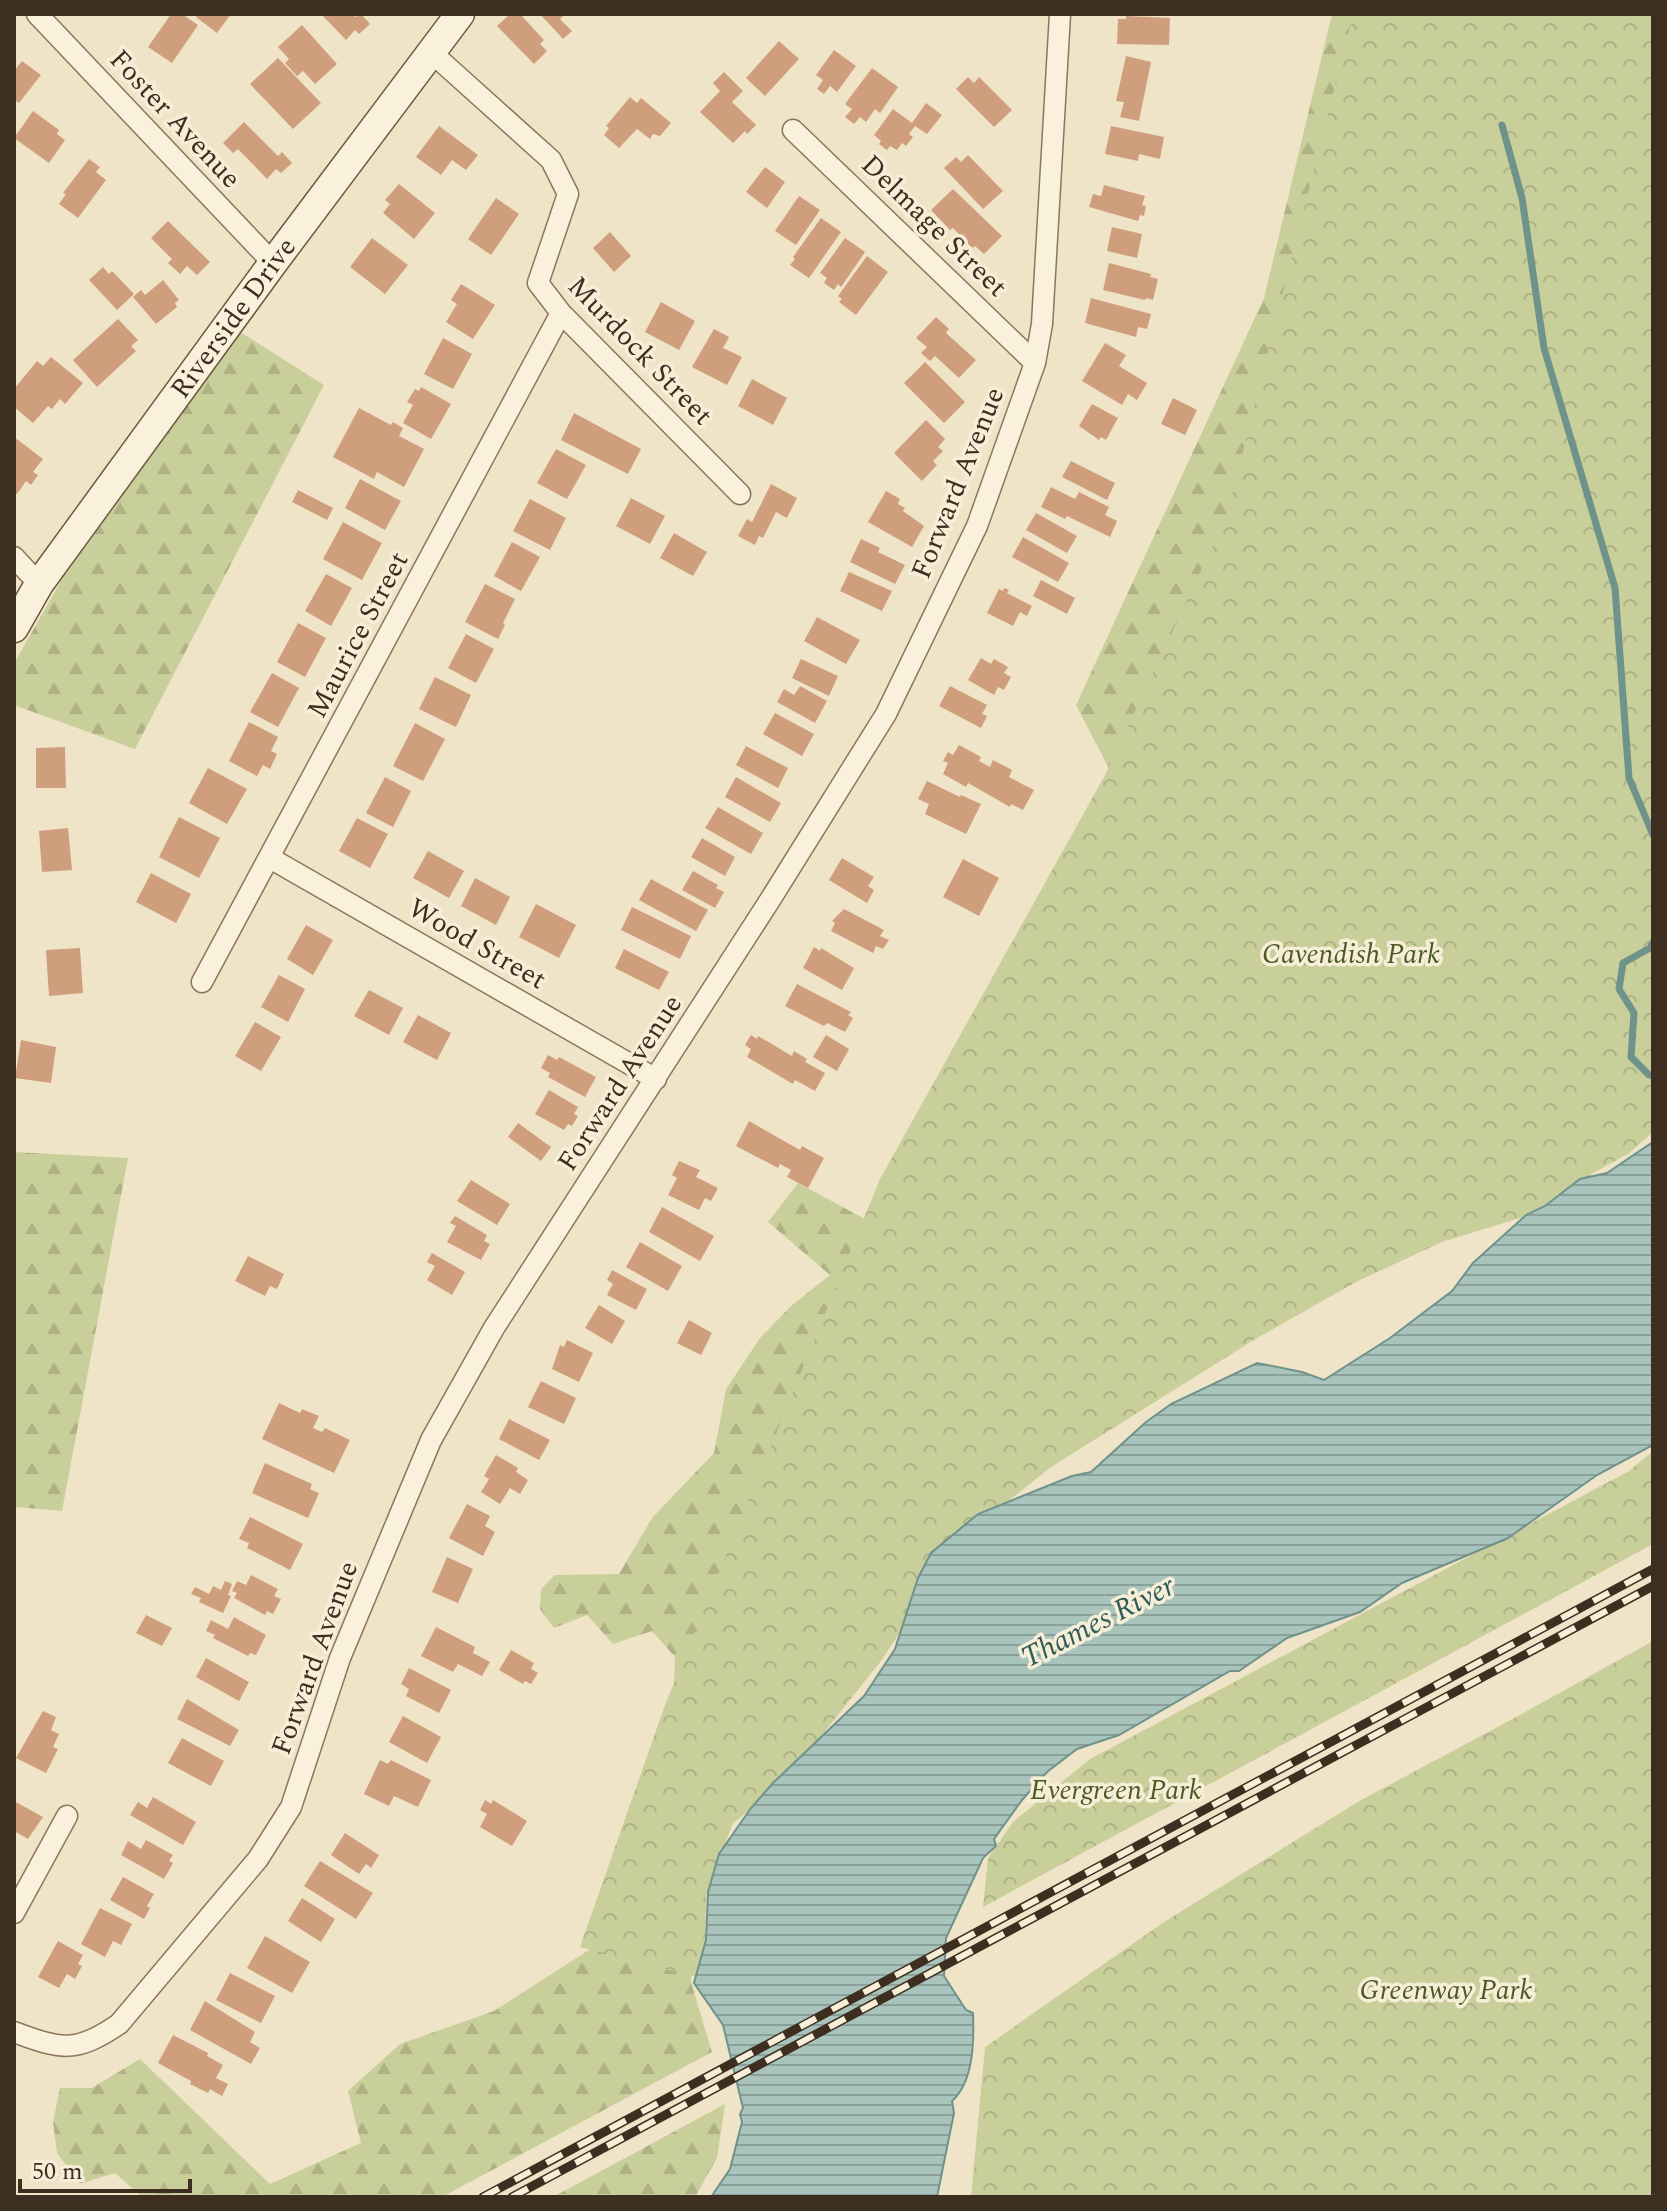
<svg xmlns="http://www.w3.org/2000/svg" width="1667" height="2211" viewBox="0 0 1667 2211" font-family="Spectral,serif">
<style>
.forest{fill:url(#forest-firs)}
.park{fill:url(#park-crowns)}
.water{fill:url(#water-rules);stroke:#6f938a;stroke-width:2}
.lines{fill:none;stroke-linecap:round;stroke-linejoin:round}
.stream{stroke:#6f938a;stroke-width:7}
.building{fill:#cf9f7d}
.minor-casing{stroke:#8d765c;stroke-width:23}
.secondary-casing{stroke:#6f573f;stroke-width:31}
.minor{stroke:#faf1dc;stroke-width:20}
.secondary{stroke:#faf1dc;stroke-width:28}
.rail-casing{stroke:#3d2e20;stroke-width:9}
.rail{stroke:#f7eed8;stroke-width:6;stroke-dasharray:18;stroke-linecap:butt}
.labels{text-anchor:middle;dominant-baseline:central;stroke-width:7;stroke-linejoin:round;paint-order:stroke}
.street-label{font-size:28px;fill:#3d2e20;stroke:#f7eed8}
.park-label{font-size:28px;font-style:italic;fill:#4d5a26;stroke:#f7eed8}
.water-label{font-size:30px;font-style:italic;fill:#2f5d5a;stroke:#f7eed8}
</style>
<defs>
<pattern id="forest-firs" width="22" height="20" patternUnits="userSpaceOnUse" patternTransform="scale(2)"><rect width="22" height="20" fill="#c9cf9b"/><path d="M5 1l3.5 6h-7zM16 11l3.5 6h-7z" fill="#aeb285"/></pattern>
<pattern id="park-crowns" width="20" height="18" patternUnits="userSpaceOnUse" patternTransform="scale(2)"><rect width="20" height="18" fill="#c9cf9b"/><path d="M2 6a3 3 0 1 1 6 0M12 15a3 3 0 1 1 6 0" fill="none" stroke="#aeb285"/></pattern>
<pattern id="water-rules" width="6" height="5" patternUnits="userSpaceOnUse" patternTransform="scale(2)"><rect width="6" height="5" fill="#a9c4bc"/><path d="M0 2.5h6" fill="none" stroke="#8ba098"/></pattern>
</defs>
<rect width="100%" height="100%" fill="#f0e4c8"/>
<!-- forest -->
<path class="forest" d="M1332,14H1609L1653,355V483L911,1302L695,1891L691,1982L712,2052L442,2197H142L115,2173L80,2184L57,2153L53,2122L60,2088H92L140,2059L270,2184L361,2143L348,2091L400,2044L494,2011L592,1948L673,1717L675,1657L652,1631L613,1644L587,1615L554,1628L540,1609L541,1589L555,1575L619,1574L652,1518L714,1453L726,1389L760,1338L791,1306L830,1275L768,1222L798,1183L876,1225L1115,780L1076,705L1264,298Z
M240,332L324,385L135,749L14,705L16,660L61,581Z
M14,1152L128,1158L62,1511L14,1507Z
M725,2104L717,2158L695,2197H553Z"/>
<!-- park -->
<path class="park" d="M1353,14H1653V1132L1628,1154L1593,1173L1549,1209L1442,1242L1356,1282L1257,1338L1051,1467L962,1538L881,1661L782,1785L733,1823L706,1895L704,1979L580,1947L665,1705L880,1179L1104,777L1227,515Z
M1653,1451V1544L983,1907L988,1858L1013,1822L1090,1759L1629,1471Z
M1653,1641V2197H971L985,2047L1164,1922L1361,1800L1520,1715Z"/>
<!-- water -->
<path class="water" d="M1653,1142V1445L1597,1475L1508,1538L1402,1583L1360,1612L1287,1638L1239,1671H1230L1119,1735L1077,1749L1047,1772L1022,1800L994,1839L996,1846L983,1858L946,1938L944,1976L966,2010L973,2013C974,2041 974,2081 952,2101L954,2113L937,2197H711L730,2169L742,2122L740,2114L743,2108L723,2025L694,1983L706,1940L708,1892L719,1854L751,1808L773,1783L864,1696L895,1649L918,1578L931,1553L978,1514L1072,1476L1091,1472L1146,1422L1171,1404L1257,1363L1302,1372L1324,1380L1390,1338L1452,1291L1473,1263L1526,1215L1545,1206L1580,1179L1607,1173Z"/>
<g class="lines">
<!-- stream -->
<path class="stream" d="M1502,125L1522,198L1544,348L1615,588L1629,778L1653,835
M1653,942L1650,948L1623,963L1619,989L1634,1013L1631,1057L1649,1075H1653"/>
</g>
<!-- building -->
<path class="building" d="M171,14H182L198,25L172,63L148,47Z
M198,14H231L217,33L196,17Z
M321,14H352L355,17L361,14L370,24L359,34L355,30L346,40Z
M510,14H520L544,40L540,44L547,51L534,64L497,26Z
M540,14H565L560,19L572,31L563,39Z
M1126,16L1170,18L1169,45L1117,44L1118,19H1126Z
M302,25L337,64L315,84L303,71L297,76L285,63L289,59L278,47Z
M779,41L799,59L765,96L746,78Z
M834,50L856,66L837,92L830,86L824,94L817,89L823,80L816,75Z
M1126,56L1151,62L1139,121L1120,117L1124,102L1116,101Z
M278,58L321,103L293,129L250,84Z
M22,61L41,75L19,103L14,100V71Z
M872,68L898,87L880,113L875,109L866,122L860,117L854,124L845,117L852,109L845,104Z
M724,72L743,91L732,102L756,125L747,134L745,131L733,143L700,112L720,91L713,83Z
M968,77L974,83L979,77L1012,110L994,127L956,89Z
M630,97L637,103L641,98L671,123L660,136L653,134L650,139L637,129L619,148L604,135L609,128L606,126Z
M926,103L942,115L927,134L915,126L909,134L913,137L906,146L902,143L897,150L890,146L887,150L879,144L881,141L874,135L893,109L912,123Z
M33,111L59,130L57,134L65,140L49,163L14,138Z
M244,122L278,156L282,152L292,163L281,173L276,169L267,179L238,149L233,153L223,143Z
M439,126L478,155L466,170L452,160L441,175L416,157Z
M1111,126L1164,137L1160,159L1139,154L1138,161L1105,154Z
M968,155L1003,191L983,209L944,168L956,157L961,162Z
M89,159L100,167L96,172L106,180L78,218L59,204L66,194L63,193Z
M765,167L785,182L767,208L746,192Z
M399,184L435,213L414,239L383,213L390,204L385,200Z
M1104,185L1145,196L1142,205L1146,206L1144,216L1140,215L1138,221L1089,207L1093,194L1101,196Z
M953,189L1002,236L984,254L975,246L972,248L953,228L950,230L931,210Z
M799,196L820,210L796,245L775,231Z
M496,198L519,214L491,255L468,239Z
M821,218L841,232L809,278L790,265L795,259L793,257Z
M168,221L210,262L197,275L187,266L180,274L168,263L172,259L151,238Z
M1112,227L1142,234L1137,258L1107,251Z
M610,232L631,256L614,272L593,248Z
M372,238L408,265L385,294L350,267Z
M845,238L865,252L841,287L838,284L834,290L824,283L827,278L820,273Z
M867,256L888,272L856,315L839,302L842,299L838,296Z
M1109,263L1151,274L1150,277L1158,279L1153,300L1146,298L1145,300L1103,290Z
M103,267L109,274L112,271L134,294L117,310L89,280Z
M163,280L179,300L175,303L177,307L156,324L133,297L141,290L145,295Z
M461,284L495,305L473,339L446,322L457,304L451,300Z
M1091,298L1151,314L1147,329L1138,327L1136,337L1085,323Z
M661,302L695,321L679,350L645,332Z
M936,317L949,329L946,333L976,360L959,378L935,356L930,361L921,353L927,347L916,338Z
M118,319L138,340L131,346L136,351L97,387L73,360Z
M714,329L729,337L723,348L742,357L727,385L692,367Z
M443,338L472,354L453,389L424,374Z
M1105,343L1126,355L1119,366L1147,383L1137,400L1128,394L1122,405L1082,381Z
M51,357L83,383L65,404L60,399L52,409L48,406L33,423L14,407V389L37,361L43,366Z
M925,362L965,402L944,423L904,383Z
M752,379L787,398L773,425L738,406Z
M421,387L451,404L431,439L403,423L413,405L407,402L415,389L419,391Z
M1173,398L1197,410L1185,435L1161,424Z
M1092,404L1118,418L1106,440L1101,437L1099,440L1079,426Z
M359,408L391,425L393,422L403,428L399,436L424,449L404,487L377,472L374,479L333,457Z
M574,413L641,449L628,474L561,440Z
M926,420L945,439L938,447L943,451L933,461L937,465L922,481L894,453Z
M14,437L43,459L33,472L38,475L31,485L26,481L17,494L14,492Z
M556,449L586,465L567,499L537,483Z
M1071,461L1115,483L1107,500L1062,477Z
M360,479L401,501L385,530L345,508Z
M771,484L797,498L787,518L776,512L763,538L759,536L755,545L738,536L747,519L752,522Z
M1051,487L1075,499L1079,492L1109,507L1105,515L1117,521L1110,537L1067,516L1065,519L1041,507Z
M298,490L333,508L327,520L292,502Z
M886,491L900,499L898,504L905,508L903,511L924,526L912,547L868,522Z
M631,498L665,516L650,544L616,526Z
M530,499L566,518L550,550L513,531Z
M1036,513L1077,536L1067,553L1026,530Z
M343,522L382,543L362,580L323,559Z
M674,533L707,552L693,576L660,558Z
M1023,537L1069,563L1058,582L1012,557Z
M861,539L880,548L878,552L905,565L895,584L850,562Z
M512,542L540,557L521,591L494,576Z
M849,572L892,591L882,611L840,591Z
M326,574L352,588L331,626L305,611Z
M1041,580L1075,598L1067,614L1033,596Z
M485,584L515,599L503,623L505,625L498,639L465,622Z
M1004,588L1009,590L1007,593L1032,606L1027,616L1020,612L1013,626L987,613L999,589L1003,591Z
M817,617L860,640L846,664L804,641Z
M298,623L326,638L305,677L277,662Z
M466,634L494,649L476,683L448,668Z
M981,658L991,664L994,659L1008,667L1004,673L1011,677L1004,690L998,687L994,695L968,680Z
M801,659L838,676L829,696L792,678Z
M272,673L299,688L278,727L250,712Z
M435,677L471,695L456,727L419,709Z
M800,686L827,701L815,723L777,702L784,689L794,695Z
M950,686L987,705L982,714L987,716L981,728L939,706Z
M775,713L814,734L802,756L763,734Z
M249,722L278,737L271,751L277,754L270,769L263,765L257,776L229,761Z
M415,723L445,739L423,781L393,766Z
M959,745L981,757L979,761L990,767L993,760L1012,770L1009,777L1034,790L1023,810L1011,804L1010,807L968,783L966,787L943,774L948,763L943,761L948,752L953,755Z
M746,746L788,768L778,788L736,765Z
M65,747L66,788H36V748Z
M208,768L247,789L227,824L189,803Z
M385,777L411,791L393,827L366,813Z
M736,777L781,803L770,822L725,797Z
M927,781L960,797L961,795L981,804L966,834L925,814L929,804L918,799Z
M718,807L763,833L751,854L705,828Z
M179,817L220,838L199,878L159,857Z
M357,818L388,834L370,868L339,851Z
M68,828L72,870L42,872L39,831Z
M702,838L735,857L725,876L691,857Z
M428,851L464,871L449,898L413,878Z
M842,858L874,877L868,886L874,890L867,903L829,880Z
M963,859L999,878L979,916L943,897Z
M693,871L718,885L716,888L724,892L715,908L682,890Z
M151,873L191,894L176,923L136,902Z
M475,878L510,897L496,925L461,906Z
M651,879L708,910L696,931L639,900Z
M536,904L576,925L559,958L519,937Z
M632,907L691,936L680,959L621,930Z
M844,909L884,930L880,936L889,940L883,949L876,946L873,953L831,931L835,923L832,921Z
M306,925L333,940L313,975L287,959Z
M814,947L820,951L821,948L854,968L842,990L803,968Z
M80,948L83,993L49,996L46,950Z
M624,949L669,972L659,990L615,968Z
M279,975L305,989L288,1022L261,1007Z
M797,984L851,1012L848,1015L853,1018L845,1032L827,1023L824,1026L785,1006Z
M369,990L403,1008L389,1035L354,1016Z
M418,1015L451,1033L437,1060L403,1042Z
M255,1022L281,1037L261,1071L235,1056Z
M751,1035L757,1039L758,1036L792,1056L794,1051L807,1059L805,1062L825,1073L815,1091L795,1080L793,1084L747,1057L751,1049L745,1045Z
M826,1035L849,1049L837,1071L813,1057Z
M21,1040L56,1047L51,1083L15,1078Z
M548,1055L557,1060L559,1057L596,1077L585,1097L548,1077L550,1073L541,1068Z
M549,1090L578,1107L574,1114L578,1116L572,1126L568,1124L564,1130L535,1114Z
M749,1121L800,1150L802,1146L824,1158L808,1188L787,1177L791,1170L780,1164L778,1168L736,1146Z
M518,1123L551,1147L541,1161L508,1137Z
M679,1161L700,1170L696,1177L718,1188L711,1201L705,1198L699,1210L668,1195L677,1178L672,1175Z
M471,1180L510,1204L497,1225L457,1201Z
M662,1207L714,1236L700,1261L649,1232Z
M455,1216L487,1235L484,1241L490,1244L481,1260L447,1242L456,1226L450,1223Z
M640,1242L682,1266L668,1291L626,1267Z
M432,1253L465,1272L452,1295L427,1280L435,1266L427,1262Z
M248,1256L284,1274L277,1289L270,1286L265,1296L235,1281Z
M612,1270L647,1289L636,1310L607,1295L613,1284L607,1280Z
M599,1305L625,1321L612,1344L585,1328Z
M689,1320L712,1333L701,1355L677,1343Z
M567,1340L593,1353L579,1382L552,1369L560,1345L564,1347Z
M541,1381L576,1398L564,1424L528,1407Z
M279,1403L300,1413L302,1409L319,1416L313,1428L322,1432L325,1428L350,1440L334,1473L262,1439Z
M509,1419L550,1440L539,1460L499,1439Z
M496,1455L518,1468L516,1472L528,1480L520,1494L510,1488L500,1504L481,1492L489,1479L484,1476Z
M265,1463L312,1484L310,1489L319,1493L308,1518L252,1493Z
M467,1504L490,1516L485,1526L495,1532L483,1556L449,1538Z
M250,1517L303,1544L290,1570L247,1548L249,1543L239,1539Z
M447,1557L473,1569L458,1603L432,1592Z
M251,1575L278,1589L274,1596L281,1599L273,1614L267,1611L265,1615L234,1598L237,1593L232,1591L237,1581L246,1585Z
M225,1581L232,1584L228,1595L231,1596L223,1613L199,1602L201,1598L191,1594L195,1587L209,1594L213,1586L221,1590Z
M146,1615L172,1628L162,1646L136,1633Z
M234,1617L266,1635L256,1655L250,1653L248,1656L213,1638L215,1635L206,1631L211,1620L228,1629Z
M436,1627L475,1647L473,1653L490,1662L482,1676L458,1664L453,1672L421,1656Z
M511,1650L534,1663L531,1669L538,1673L531,1684L525,1681L523,1684L499,1670Z
M206,1658L249,1682L239,1701L196,1677Z
M409,1668L451,1690L439,1713L406,1696L409,1689L401,1684Z
M187,1699L239,1730L230,1746L177,1719Z
M43,1711L56,1717L51,1730L59,1734L53,1747L58,1749L46,1773L16,1758Z
M403,1716L441,1737L427,1763L389,1742Z
M182,1738L224,1761L211,1786L168,1763Z
M380,1760L388,1764L391,1760L431,1780L418,1807L394,1796L389,1806L364,1794Z
M153,1797L196,1822L183,1845L130,1815L138,1802L147,1808Z
M485,1800L491,1804L493,1800L527,1821L512,1846L480,1827L487,1814L480,1810Z
M14,1801L43,1817L28,1839L14,1831Z
M345,1833L379,1855L371,1868L366,1864L359,1874L331,1855Z
M146,1840L173,1855L169,1861L173,1863L164,1879L121,1855L128,1841L141,1849Z
M320,1861L373,1893L356,1919L304,1886Z
M123,1877L154,1894L147,1906L150,1908L144,1919L110,1900Z
M302,1898L335,1919L321,1942L288,1921Z
M100,1908L132,1924L121,1945L113,1941L105,1957L81,1944Z
M265,1936L310,1962L292,1993L247,1968Z
M58,1941L83,1955L78,1964L82,1966L75,1979L67,1974L59,1988L38,1977Z
M230,1973L275,1996L261,2023L216,2000Z
M205,2001L255,2032L250,2042L260,2048L251,2064L190,2030Z
M173,2035L208,2053L207,2056L223,2065L216,2078L228,2084L222,2096L210,2089L208,2093L190,2084L191,2081L158,2063Z"/>
<g class="lines">
<!-- minor casing -->
<g class="minor-casing">
<path id="minor" d="M37,14L273,263
M432,53L551,160L568,194L538,283L561,313L740,494
M793,130L1035,363
M14,557L39,584
M270,858L656,1079
M202,982L561,313
M14,1913L67,1816
M14,2032C62,2050 76,2053 119,2024L258,1859L291,1807L340,1658L431,1440L494,1328L770,900L886,714L977,526L1035,363L1042,324L1060,14"/>
</g>
<!-- secondary casing -->
<g class="secondary-casing">
<g id="secondary">
<path id="s1" d="M14,628L39,584L273,263L460,14"/>
</g>
</g>
<!-- minor -->
<use href="#minor" class="minor"/>
<!-- secondary -->
<use href="#secondary" class="secondary"/>
<!-- rail casing -->
<g class="rail-casing">
<path id="rail" d="M483,2197L1653,1569
M512,2197L1653,1586"/>
</g>
<!-- rail -->
<use href="#rail" class="rail"/>
</g>
<g class="labels">
<!-- street labels -->
<g class="street-label">
<text transform="translate(175 119) rotate(47)">Foster Avenue</text>
<text transform="translate(934 226) rotate(44)">Delmage Street</text>
<text stroke="none"><textPath href="#s1" startOffset="380">Riverside Drive</textPath></text>
<text transform="translate(640 351) rotate(46)">Murdock Street</text>
<text transform="translate(958 483) rotate(-68)">Forward Avenue</text>
<text transform="translate(358 635) rotate(-62)">Maurice Street</text>
<text transform="translate(477 944) rotate(30)">Wood Street</text>
<text transform="translate(620 1083) rotate(-57)">Forward Avenue</text>
<text transform="translate(315 1658) rotate(-70)">Forward Avenue</text>
</g>
<!-- park labels -->
<g class="park-label">
<text x="1351" y="954">Cavendish Park</text>
<text x="1116" y="1790">Evergreen Park</text>
<text x="1446" y="1990">Greenway Park</text>
</g>
<!-- water labels -->
<g class="water-label">
<text transform="translate(1098 1622) rotate(-27)">Thames River</text>
</g>
</g>
<!-- border -->
<rect width="1667" height="2211" fill="none" stroke="#3d2e20" stroke-width="32"/>
<!-- scale -->
<path d="M20 2179v12h170v-12" fill="none" stroke="#3d2e20" stroke-width="4"/>
<text x="32" y="2179" font-size="24" fill="#3d2e20" stroke="#f7eed8" stroke-width="6" paint-order="stroke">50 m</text>
</svg>
